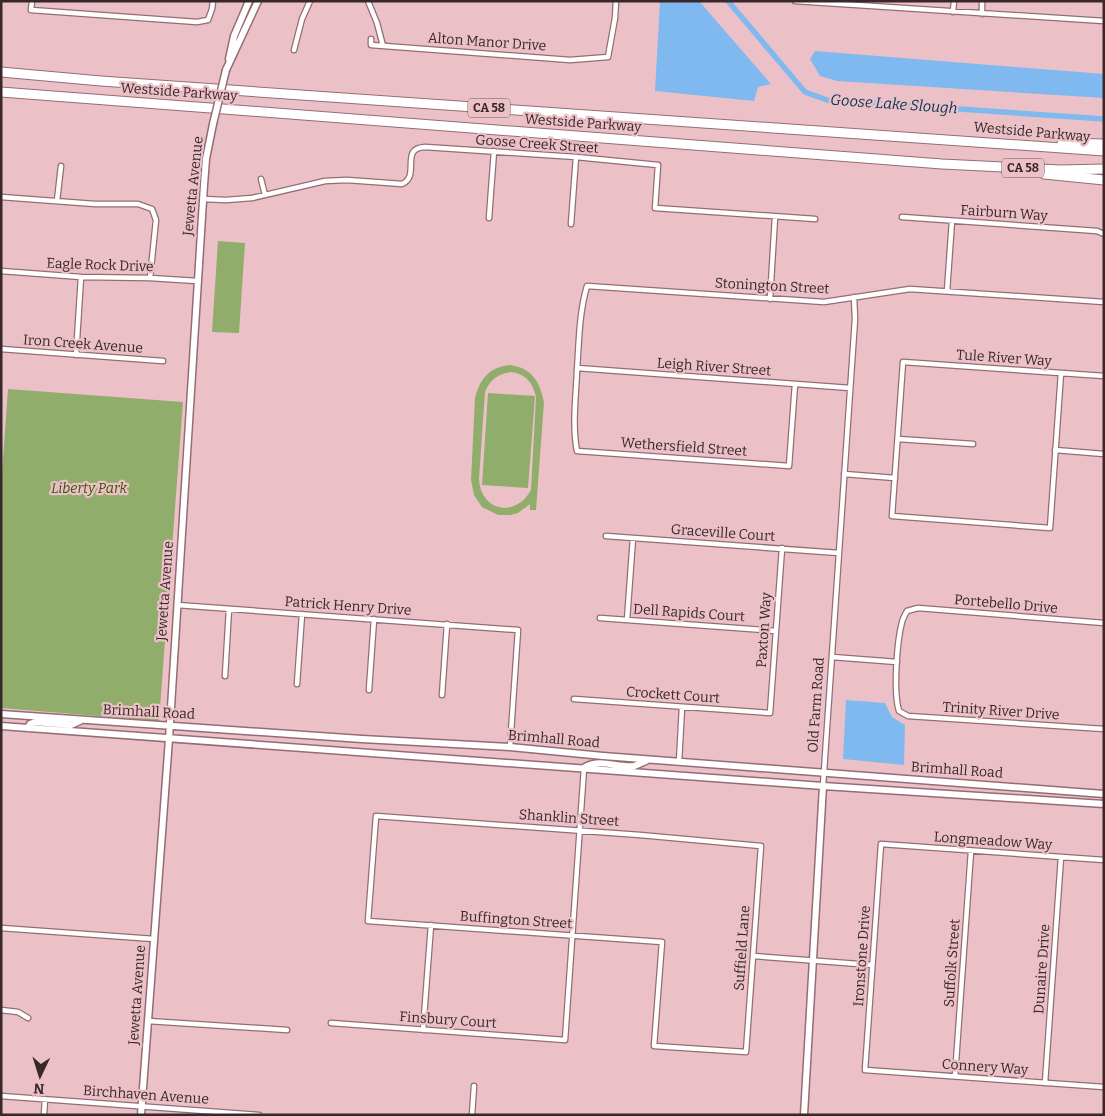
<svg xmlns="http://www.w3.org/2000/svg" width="1105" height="1116" viewBox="0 0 1105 1116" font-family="Bitter,serif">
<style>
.green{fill:#90ad6c;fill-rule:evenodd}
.water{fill:#7fb9ef}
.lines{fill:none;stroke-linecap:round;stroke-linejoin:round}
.canal{stroke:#7fb9ef;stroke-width:5.5}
.street-casing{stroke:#946d73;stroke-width:7}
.secondary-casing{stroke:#946d73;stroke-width:9}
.highway-casing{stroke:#946d73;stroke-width:11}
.street{stroke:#fff;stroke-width:4.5}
.secondary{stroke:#fff;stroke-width:6}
.highway{stroke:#fff;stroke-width:9}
.secondary-bridge-casing{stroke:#946d73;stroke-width:9;stroke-linecap:butt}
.secondary-bridge{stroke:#fff;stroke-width:6}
.labels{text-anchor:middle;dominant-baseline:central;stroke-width:4.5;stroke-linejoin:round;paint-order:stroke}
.shield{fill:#ecc0c7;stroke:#6e5659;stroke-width:1}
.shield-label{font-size:12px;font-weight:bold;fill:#38282a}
.street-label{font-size:14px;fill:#38282a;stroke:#ecc0c7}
.park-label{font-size:14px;font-style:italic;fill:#395304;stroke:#ecc0c7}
.water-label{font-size:15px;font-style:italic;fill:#063255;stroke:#ecc0c7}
</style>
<rect width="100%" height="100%" fill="#ecc0c7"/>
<!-- green -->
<path class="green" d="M218,241L245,243L239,333L212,332Z
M510,365C532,368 540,382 544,402L536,510H530V504L518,513L510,515H498L482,507L474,495L471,480L475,398C480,379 489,367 510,365ZM511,372C526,374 533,383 536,397L531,490C516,518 481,512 479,479L485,392C490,380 497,374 511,372Z
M8,389L183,402L159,721L1,708V487Z
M488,393L535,396L528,488L482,485Z"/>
<!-- water -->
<path class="water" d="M660,1H699L771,84L758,87L754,101L655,91Z
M815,51L1104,74V98L837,81L820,76L810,59Z
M846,700L885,703L892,717L905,725L904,765L843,759Z"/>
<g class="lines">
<!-- canal -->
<path class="canal" d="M728,1L805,92L827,100L1104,119"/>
<!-- street casing -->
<g class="street-casing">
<path id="street" d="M32,1L31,10L197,22L208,20L212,9L213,1
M368,1L377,23L383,46
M795,1L1104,21
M953,12L954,1
M982,14V1
M371,39V45L570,60L608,57L615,18L616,1
M294,50L302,19L310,1
M261,179L265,195
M1,197L95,204H138L152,209L156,220L150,278
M203,199L226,200L252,198L325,181L347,180L402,184C421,176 399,148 425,147L576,157L658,165L655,208L815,219
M57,201L61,166
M902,217L1097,231L1104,234
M489,218L494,151
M571,224L576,157
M1,271L81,277L150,278L197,281
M947,291L952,221
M770,299L775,217
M1,349L163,361
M76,355L81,277
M577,368L850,388
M1061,373L1050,528L892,516L903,362L1104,376
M795,384L789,466L577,451C572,424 576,397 577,370C579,342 579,313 587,286L824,302L910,289L1104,302
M898,439L973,444
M1055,450L1104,454
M844,474L895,478
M606,536L839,553
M177,605L518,630L510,747
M600,618L776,631
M627,620L633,538
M1104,623L918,608L907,611C905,615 903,618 902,622C897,641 893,692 899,711L908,716L1104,729
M832,657L897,662
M225,676L229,609
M297,684L302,614
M369,690L374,619
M442,695L447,624
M574,699L770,713L782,548
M679,762L682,707
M823,786L855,319L854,297
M376,816L640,835L761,846L746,1052L654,1046L662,942L368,921Z
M1104,860L881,844L865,1070L1104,1087
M1,928L154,939
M753,956L872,965
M1,1010L18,1012L28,1018
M148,1021L287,1030
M331,1023L565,1040L584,768
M423,1030L431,925
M955,1076L971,851
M1045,1083L1061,857
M1,1096L259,1115
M44,1115L45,1099
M472,1115L474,1086"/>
</g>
<!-- secondary casing -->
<g class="secondary-casing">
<path id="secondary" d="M229,59L234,36L249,1
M226,70L258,1
M1,714L362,739L510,747L603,756L1104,794
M1,726L823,786L1104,804
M28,728L30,724L35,722L71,725L80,721
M585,767C601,758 617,768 634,766C638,765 642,762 646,761
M141,1115L169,739L204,185L206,159L213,124
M804,1115L823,786"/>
</g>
<!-- highway casing -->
<g class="highway-casing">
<path id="highway" d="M1,72L101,81L1104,151
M1,92L942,164L1060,170L1104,169
M1062,143L1104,144
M1044,174L1104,180"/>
</g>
<!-- street -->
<use href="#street" class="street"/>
<!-- secondary -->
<use href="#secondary" class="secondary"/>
<!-- highway -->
<use href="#highway" class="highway"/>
<!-- secondary-bridge casing -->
<g class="secondary-bridge-casing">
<path id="secondary-bridge" d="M213,124L226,70"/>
</g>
<!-- secondary-bridge -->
<use href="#secondary-bridge" class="secondary-bridge"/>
</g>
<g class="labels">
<!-- shield labels -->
<g class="shield">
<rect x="468" y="98.5" width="42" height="19" rx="4"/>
<rect x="1002" y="158.5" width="42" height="19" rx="4"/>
</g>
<g class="shield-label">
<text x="489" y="108">CA 58</text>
<text x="1023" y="168">CA 58</text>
</g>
<!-- street labels -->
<g class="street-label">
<text transform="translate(487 42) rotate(4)">Alton Manor Drive</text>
<text transform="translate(179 92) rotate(4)">Westside Parkway</text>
<text transform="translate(583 123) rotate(4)">Westside Parkway</text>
<text transform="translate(1032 132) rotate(5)">Westside Parkway</text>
<text transform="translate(537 144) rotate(4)">Goose Creek Street</text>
<text transform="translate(193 186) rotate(-84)">Jewetta Avenue</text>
<text transform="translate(1004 213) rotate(4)">Fairburn Way</text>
<text transform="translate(100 265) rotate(2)">Eagle Rock Drive</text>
<text transform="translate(772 286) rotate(3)">Stonington Street</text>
<text transform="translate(83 344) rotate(4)">Iron Creek Avenue</text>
<text transform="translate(1004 358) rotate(4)">Tule River Way</text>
<text transform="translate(714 367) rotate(4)">Leigh River Street</text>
<text transform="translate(684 447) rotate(4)">Wethersfield Street</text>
<text transform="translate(723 533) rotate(4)">Graceville Court</text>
<text transform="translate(165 591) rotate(-86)">Jewetta Avenue</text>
<text transform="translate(1006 604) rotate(5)">Portebello Drive</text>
<text transform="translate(348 606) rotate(4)">Patrick Henry Drive</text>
<text transform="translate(689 613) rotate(4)">Dell Rapids Court</text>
<text transform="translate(764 630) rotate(-86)">Paxton Way</text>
<text transform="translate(673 695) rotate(4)">Crockett Court</text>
<text transform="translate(816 705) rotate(-86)">Old Farm Road</text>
<text transform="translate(1001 711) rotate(4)">Trinity River Drive</text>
<text transform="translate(149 712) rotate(3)">Brimhall Road</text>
<text transform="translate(554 739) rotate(5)">Brimhall Road</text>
<text transform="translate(957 770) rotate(4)">Brimhall Road</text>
<text transform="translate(569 818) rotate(4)">Shanklin Street</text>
<text transform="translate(993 841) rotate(4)">Longmeadow Way</text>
<text transform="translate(516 920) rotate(4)">Buffington Street</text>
<text transform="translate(742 948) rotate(-86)">Suffield Lane</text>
<text transform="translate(862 956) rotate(-86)">Ironstone Drive</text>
<text transform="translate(952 963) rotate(-86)">Suffolk Street</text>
<text transform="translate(1042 969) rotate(-86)">Dunaire Drive</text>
<text transform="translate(137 995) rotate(-86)">Jewetta Avenue</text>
<text transform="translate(448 1020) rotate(4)">Finsbury Court</text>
<text transform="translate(985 1067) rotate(4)">Connery Way</text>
<text transform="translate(146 1095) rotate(4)">Birchhaven Avenue</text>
</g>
<!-- park labels -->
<g class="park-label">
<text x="89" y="488">Liberty Park</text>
</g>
<!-- water labels -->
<g class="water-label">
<text transform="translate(894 104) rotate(4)">Goose Lake Slough</text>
</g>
</g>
<!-- border -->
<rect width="1105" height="1116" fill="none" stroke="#38282a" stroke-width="5"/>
<!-- north arrow -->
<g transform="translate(40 1076) rotate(184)" stroke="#ecc0c7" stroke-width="4" paint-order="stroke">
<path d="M0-4L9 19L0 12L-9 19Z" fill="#38282a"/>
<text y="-8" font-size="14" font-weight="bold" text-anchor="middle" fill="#38282a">N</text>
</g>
</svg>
